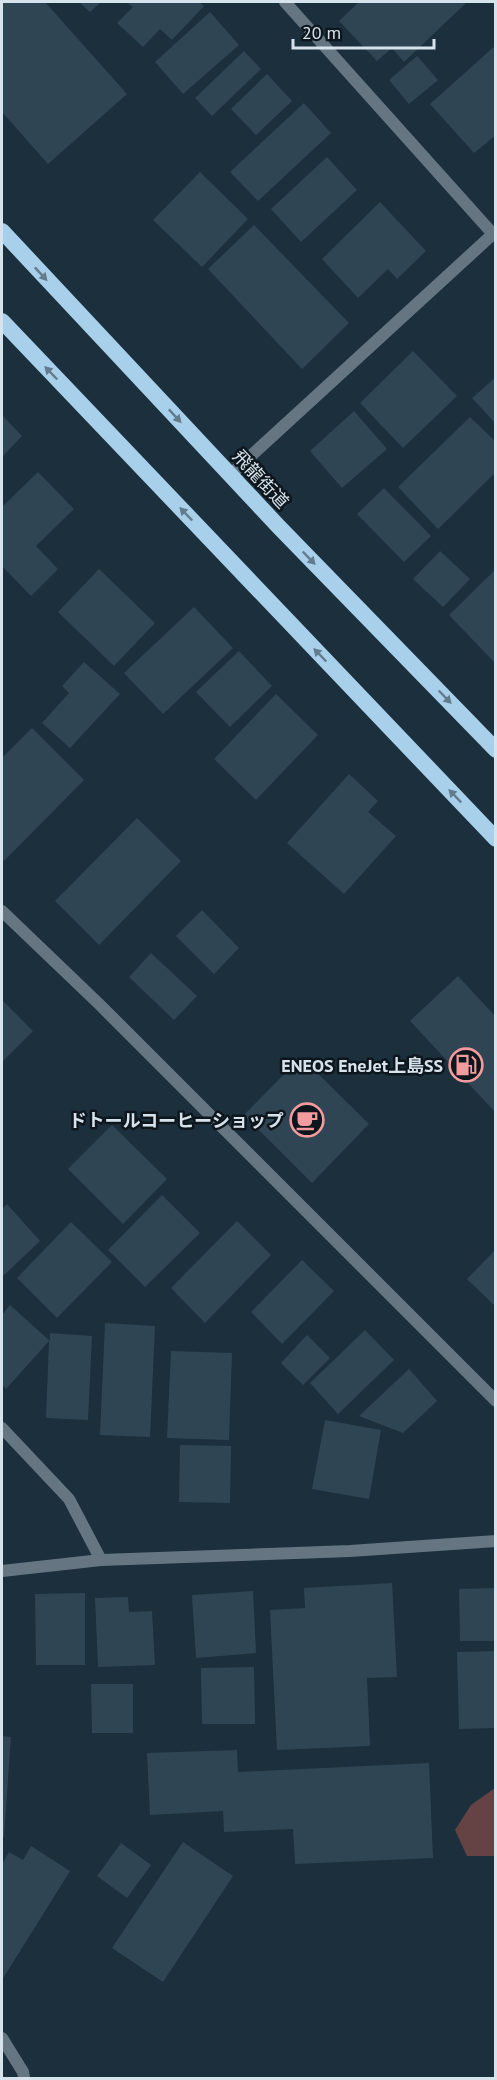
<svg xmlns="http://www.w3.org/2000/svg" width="497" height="2080" viewBox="0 0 497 2080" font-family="'PT Sans','Noto Sans JP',sans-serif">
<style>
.green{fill:#654344}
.building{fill:#304553}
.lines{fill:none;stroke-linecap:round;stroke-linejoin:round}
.minor{stroke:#657682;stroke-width:12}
.tertiary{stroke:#657682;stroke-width:12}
.trunk{stroke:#a8d0ea;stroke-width:16}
.oneway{fill:#627c8d}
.labels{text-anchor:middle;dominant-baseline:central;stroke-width:5;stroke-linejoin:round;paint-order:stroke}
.street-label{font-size:18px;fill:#d7e3ec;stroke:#0d161c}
.poi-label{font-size:18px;font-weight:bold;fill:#d7e3ec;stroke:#0d161c;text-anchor:end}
</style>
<rect width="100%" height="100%" fill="#1b2f3c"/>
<!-- green -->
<path class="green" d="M495,1788V1856H467L455,1830L471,1805Z"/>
<!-- building -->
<path class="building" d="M2,2H45L127,94L48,164L2,112Z
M79,2H101L90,12Z
M127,2H199L204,6L172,40L160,29L143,47L117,23L133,7Z
M359,2H467L404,62L392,48L377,61L339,21Z
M210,12L239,45L183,94L155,62Z
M496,45V135L474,153L430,104Z
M244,51L261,69L212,116L195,98Z
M417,56L438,80L409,104L389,80Z
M267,74L292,101L256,135L231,109Z
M304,103L331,133L258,201L230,172Z
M327,157L357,190L301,242L271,209Z
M200,172L248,219L202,267L153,220Z
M380,202L426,251L397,279L388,269L358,298L322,259Z
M254,225L349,323L302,369L208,269Z
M413,351L457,396L403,448L360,403Z
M496,377V424L472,398Z
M354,411L387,449L342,488L310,451Z
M2,415L22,436L2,457Z
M470,417L496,442V472L438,529L398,487Z
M38,472L74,509L36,546L58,569L31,596L2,566V507Z
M384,488L431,536L404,562L357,514Z
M440,551L470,579L443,607L413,579Z
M99,569L155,623L114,666L58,612Z
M496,569V664L449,615Z
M194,607L233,648L163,714L124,673Z
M239,651L272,686L230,727L196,692Z
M84,662L120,694L70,748L42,723L69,693L62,686Z
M276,694L318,735L256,800L214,759Z
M32,728L84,780L4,861L2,859V758Z
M349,774L378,801L368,812L396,836L344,894L287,843Z
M137,818L181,861L99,945L55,901Z
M202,910L239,948L214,974L176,936Z
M151,953L197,996L174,1020L129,977Z
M458,976L496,1017V1113L410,1021Z
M2,1000L33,1031L2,1062Z
M301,1057L369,1124L312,1183L244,1115Z
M112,1125L167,1179L123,1224L68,1169Z
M162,1195L200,1233L145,1287L108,1250Z
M7,1204L40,1241L2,1277V1209Z
M237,1221L271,1255L205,1323L171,1288Z
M71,1222L112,1262L57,1318L17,1278Z
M496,1249V1307L467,1279Z
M302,1260L334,1291L282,1344L251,1312Z
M10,1305L50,1341V1333L92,1336L88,1420L46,1418L49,1341L6,1389L2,1384V1315Z
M105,1323L155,1326L150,1437L100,1435Z
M365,1330L394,1360L338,1414L310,1383Z
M307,1335L330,1358L303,1385L281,1363Z
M171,1351L232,1353L229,1440L167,1438Z
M409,1369L437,1401L403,1433L359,1416Z
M325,1420L381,1430L369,1499L312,1489Z
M180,1445L231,1446L230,1503L179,1502Z
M392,1583L397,1677L367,1678L370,1746L277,1750L270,1610L305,1608L304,1588Z
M496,1588V1641H460L459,1589Z
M253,1591L256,1653L196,1658L192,1595Z
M85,1593V1665H36L35,1594Z
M128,1597L129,1612L152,1611L155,1665L98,1667L95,1598Z
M496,1651V1728L459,1729L457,1652Z
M254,1667L255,1724H202L201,1668Z
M91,1684H133V1733H92Z
M2,1736L11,1737L4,1837H2Z
M237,1750L238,1772L429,1763L433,1858L295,1864L293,1829L224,1832L223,1811L150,1815L147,1753Z
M183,1842L233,1876L163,1982L112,1948Z
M121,1843L151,1865L127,1898L97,1876Z
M31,1846L70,1871L2,1980V1864L9,1852L23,1860Z"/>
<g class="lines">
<!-- minor -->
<path class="minor" d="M230,475L493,234L285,2
M2,1428L69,1499L101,1560
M2,2038L23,2072L24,2078"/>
<!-- tertiary -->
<path class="tertiary" d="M2,911L98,1003L496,1401
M2,1571L101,1560L350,1551L496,1541"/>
<!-- trunk -->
<path class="trunk" d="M2,231L279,527L496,750
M2,321L496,839"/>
</g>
<!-- one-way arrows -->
<defs><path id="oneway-solid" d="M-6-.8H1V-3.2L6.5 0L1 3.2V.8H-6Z" transform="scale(1.5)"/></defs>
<g class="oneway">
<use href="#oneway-solid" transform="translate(41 274) rotate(47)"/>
<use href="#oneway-solid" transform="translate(51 373) rotate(-134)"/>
<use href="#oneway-solid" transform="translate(175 416) rotate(47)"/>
<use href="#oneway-solid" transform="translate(186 514) rotate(-134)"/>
<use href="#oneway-solid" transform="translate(309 558) rotate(46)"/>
<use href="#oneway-solid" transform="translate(320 655) rotate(-134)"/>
<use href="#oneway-solid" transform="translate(445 697) rotate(46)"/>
<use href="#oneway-solid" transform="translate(455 796) rotate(-134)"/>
</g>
<!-- icons -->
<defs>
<g id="fuel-ring" transform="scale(1.725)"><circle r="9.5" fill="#0d161c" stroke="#f49b9f" stroke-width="1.5"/><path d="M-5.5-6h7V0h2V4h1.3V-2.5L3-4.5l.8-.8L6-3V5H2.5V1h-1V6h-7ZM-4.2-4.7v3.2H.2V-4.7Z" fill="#f49b9f"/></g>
<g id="cafe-ring" transform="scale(1.725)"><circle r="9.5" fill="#0d161c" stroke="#f49b9f" stroke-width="1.5"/><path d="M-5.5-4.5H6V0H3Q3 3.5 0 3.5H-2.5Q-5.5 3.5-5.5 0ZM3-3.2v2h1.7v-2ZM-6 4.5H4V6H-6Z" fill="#f49b9f"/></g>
</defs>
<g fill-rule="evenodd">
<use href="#fuel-ring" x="466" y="1065"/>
<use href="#cafe-ring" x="307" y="1120"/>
</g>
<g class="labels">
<!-- street labels -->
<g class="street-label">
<text transform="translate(261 479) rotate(47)">飛龍街道</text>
</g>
<!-- poi labels -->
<g class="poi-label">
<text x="443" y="1065">ENEOS EneJet上島SS</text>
<text x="284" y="1120">ドトールコーヒーショップ</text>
</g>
</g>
<!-- border -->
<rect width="497" height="2080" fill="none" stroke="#d7e3ec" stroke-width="6"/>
<!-- scale -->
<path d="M293 39v9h141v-9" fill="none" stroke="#d7e3ec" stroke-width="3"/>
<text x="302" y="39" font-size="18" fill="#d7e3ec" stroke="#0d161c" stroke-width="4.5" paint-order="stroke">20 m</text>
</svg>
